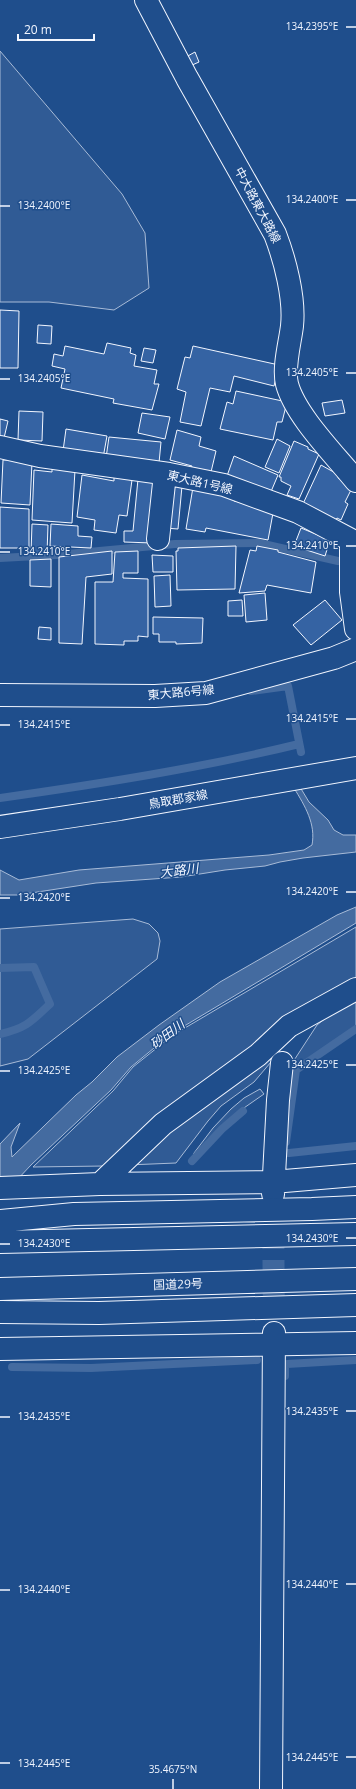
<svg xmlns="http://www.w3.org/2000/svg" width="356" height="1789" viewBox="0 0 356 1789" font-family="'Open Sans','Noto Sans JP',sans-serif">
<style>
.built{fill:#305b95;stroke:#a8bbd7}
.water{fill:#446ba0;stroke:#a8bbd7}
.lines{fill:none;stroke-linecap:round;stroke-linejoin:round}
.stream{stroke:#446ba0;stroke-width:8}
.building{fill:#3563a3;stroke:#f2f6ff}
.street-tunnel{stroke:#3f679d;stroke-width:22;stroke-dasharray:22 11;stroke-linecap:butt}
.street-casing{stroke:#f2f6ff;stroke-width:24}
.secondary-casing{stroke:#f2f6ff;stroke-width:24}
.highway-casing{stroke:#f2f6ff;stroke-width:24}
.street{stroke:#1f4e8c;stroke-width:22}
.secondary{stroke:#1f4e8c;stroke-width:22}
.highway{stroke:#1f4e8c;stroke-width:22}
.ticks{fill:none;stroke:#f2f6ff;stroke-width:1.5}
.labels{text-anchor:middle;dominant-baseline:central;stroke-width:3;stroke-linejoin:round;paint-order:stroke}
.street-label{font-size:12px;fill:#f2f6ff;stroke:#1f4e8c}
.water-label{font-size:13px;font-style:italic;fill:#f2f6ff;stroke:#1f4e8c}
.ticks-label{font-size:10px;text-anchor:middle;fill:#f2f6ff;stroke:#1f4e8c;stroke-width:3;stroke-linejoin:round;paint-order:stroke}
</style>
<rect width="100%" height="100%" fill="#1f4e8c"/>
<!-- built -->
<path class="built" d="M0,51L122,194L145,233L149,288L114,310L49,302H0Z
M133,919L149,924L158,933L160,941L157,959L28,1059L0,1066V929Z
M356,927V979L258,1048L104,1166L33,1167L113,1091L133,1067L173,1035Z
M356,999V1028L288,1074L289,1068L317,1025L340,1007Z
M299,1025L271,1062L254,1082L221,1106L208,1121L176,1163L127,1165Z
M260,1089L264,1094L241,1110L192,1159L194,1153L213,1128L231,1109L244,1098Z"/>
<!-- water -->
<path class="water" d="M300,787L309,802L328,820L334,830L343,835H356V852L303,858L280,862L265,866L225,870L181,877L96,883L18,895H0V870L19,880L79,870L269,855L304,850L312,845C316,824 305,806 294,788Z
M356,907V923L171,1034L131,1067L111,1090L31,1165L0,1198V1144L20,1123L11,1147L12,1157L76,1095L92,1082L117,1057L159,1025L220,982L337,915Z"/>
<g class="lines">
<!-- stream -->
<path class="stream" d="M0,558L56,555L175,544L259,543L338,561
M251,691L288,686L301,752
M0,798C99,784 201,768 299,744
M0,968L34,967L50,1004C31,1022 26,1028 0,1034
M286,1142L296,1070L356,1029
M289,1153L356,1146
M192,1161L222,1129L243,1111
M12,1367L91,1368L257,1360
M285,1376V1367L287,1364L356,1360"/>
</g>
<!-- building -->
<path class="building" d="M195,52L199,62L190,66L186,57Z
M0,310L19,311L18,368H0Z
M38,325L52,326L51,344L37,343Z
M107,343L131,348L130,353L136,355L134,366L157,370L154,384H159L152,410L113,403L114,399L61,388L65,369L52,366L54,354L63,356L65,346L104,354Z
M193,346L279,365L274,386L234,376L230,392L210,388L201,426L180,422L186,392L177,389L185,357L190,358Z
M144,348L156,350L153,363L141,361Z
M236,391L287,402L282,422H277L273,440L220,429L227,402L233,404Z
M342,400L345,413L325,416L322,403Z
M19,411L43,412L42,441L18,440Z
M142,413L170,417L165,439L138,433Z
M0,419L8,421L4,438L0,437Z
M66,429L107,436L103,458L63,451Z
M177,430L201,437L199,446L216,451L211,472L191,469L192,466L170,460Z
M109,437L161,442L159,463L106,458Z
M277,439L290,446L279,473L265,467Z
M294,441L308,447V449L319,454L299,499L287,495L291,486L281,481V477H279Z
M6,456L32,462L30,505L1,503L3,460H7Z
M234,456L278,475L270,494L227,476Z
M321,465L339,475L338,478L349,484L347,488L351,490L345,502L348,504L341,520L337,518L335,521L302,506Z
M52,467L75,470L72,523L32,520L34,470L52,472Z
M82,475L114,481V477L132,480L127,516L119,515L116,533L94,530L95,520L77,517Z
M138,479L160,481L153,543L124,542V531H133Z
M168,485L182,486L178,529L164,528Z
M193,487L235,497L234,501L267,507L273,513L268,540L206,528L205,532L186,529Z
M0,507L29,509V548H0Z
M32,524L48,525L47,554L31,553Z
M51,524L78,526V536L92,537L91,548L50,546Z
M301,528L330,540L325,556L294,546Z
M236,546L235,589L177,590L176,551H178V548Z
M257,546L278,550V552L316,562L311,593L267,585L265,591L239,593L250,550L256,551Z
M112,551V574L86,577L82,644L59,643V557Z
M138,551V573H123V578L148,579V637L138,636V641H124V645L95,644V582H113L115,552Z
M152,555L173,556V572H153Z
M51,559V587L30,586V560Z
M170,575L171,606L155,607L154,576Z
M265,593L267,620L246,622L244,595Z
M242,600L243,616H228V601Z
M325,600L342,620L311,645L293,625Z
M153,617L203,618L202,643L176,644V642H159V634H153Z
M39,627L51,628V640L38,639Z"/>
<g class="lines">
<!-- street-tunnel -->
<path class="street-tunnel" d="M273,1194L274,1333"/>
<!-- street casing -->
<g class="street-casing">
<path id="street" d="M146,0L187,78L275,234C285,260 295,298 292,326C290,343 283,367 287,384C295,415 335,455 356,481
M0,447L40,456L169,474L224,485L298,512L351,540V592L356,629
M158,539L165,474
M0,695L155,696L206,693L334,658L356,649
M100,1184L163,1124L258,1055L289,1026L356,989
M0,1188L100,1184L273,1182L356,1175
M273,1194L278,1100L282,1063
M0,1349L356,1343
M271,1789L274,1333"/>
</g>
<!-- secondary casing -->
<g class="secondary-casing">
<path id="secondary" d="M0,827L120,809L356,768"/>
</g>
<!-- highway casing -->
<g class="highway-casing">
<path id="highway" d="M0,1221L74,1214L312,1209L356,1207
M0,1242L356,1234
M0,1289L356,1279
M0,1312L99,1313L356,1305"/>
</g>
<!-- street -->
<use href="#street" class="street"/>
<!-- secondary -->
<use href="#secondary" class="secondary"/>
<!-- highway -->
<use href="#highway" class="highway"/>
</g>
<!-- ticks -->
<path class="ticks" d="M346,27H356M346,200H356M0,206H10M346,373H356M0,379H10M346,546H356M0,552H10M346,719H356M0,725H10M346,892H356M0,898H10M346,1065H356M0,1071H10M346,1238H356M0,1244H10M346,1411H356M0,1417H10M346,1584H356M0,1590H10M346,1757H356M0,1763H10M173,1779V1789"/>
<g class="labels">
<!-- street labels -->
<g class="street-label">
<text transform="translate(258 205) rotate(62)">中大路東大路線</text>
<text transform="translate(200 482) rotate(13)">東大路1号線</text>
<text transform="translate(181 692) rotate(-5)">東大路6号線</text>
<text transform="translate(178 799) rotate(-10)">鳥取郡家線</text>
<text transform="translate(178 1284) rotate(-2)">国道29号</text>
</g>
<!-- water labels -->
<g class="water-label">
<text transform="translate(179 870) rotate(-7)">大路川</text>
<text transform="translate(167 1034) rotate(-37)">砂田川</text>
</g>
</g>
<g class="ticks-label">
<text x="312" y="30">134.2395°E</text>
<text x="312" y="203">134.2400°E</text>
<text x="44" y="209">134.2400°E</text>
<text x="312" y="376">134.2405°E</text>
<text x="44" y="382">134.2405°E</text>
<text x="312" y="549">134.2410°E</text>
<text x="44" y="555">134.2410°E</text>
<text x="312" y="722">134.2415°E</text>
<text x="44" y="728">134.2415°E</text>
<text x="312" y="895">134.2420°E</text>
<text x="44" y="901">134.2420°E</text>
<text x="312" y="1068">134.2425°E</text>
<text x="44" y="1074">134.2425°E</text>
<text x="312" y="1242">134.2430°E</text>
<text x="44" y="1247">134.2430°E</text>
<text x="312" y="1415">134.2435°E</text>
<text x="44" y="1420">134.2435°E</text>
<text x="312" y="1588">134.2440°E</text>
<text x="44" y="1593">134.2440°E</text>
<text x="312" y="1761">134.2445°E</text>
<text x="44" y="1767">134.2445°E</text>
<text x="173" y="1773">35.4675°N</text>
</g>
<!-- scale -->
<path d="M18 34v6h76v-6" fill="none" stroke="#f2f6ff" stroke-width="2"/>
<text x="24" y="34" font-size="12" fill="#f2f6ff" stroke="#1f4e8c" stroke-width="3" paint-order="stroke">20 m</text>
</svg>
